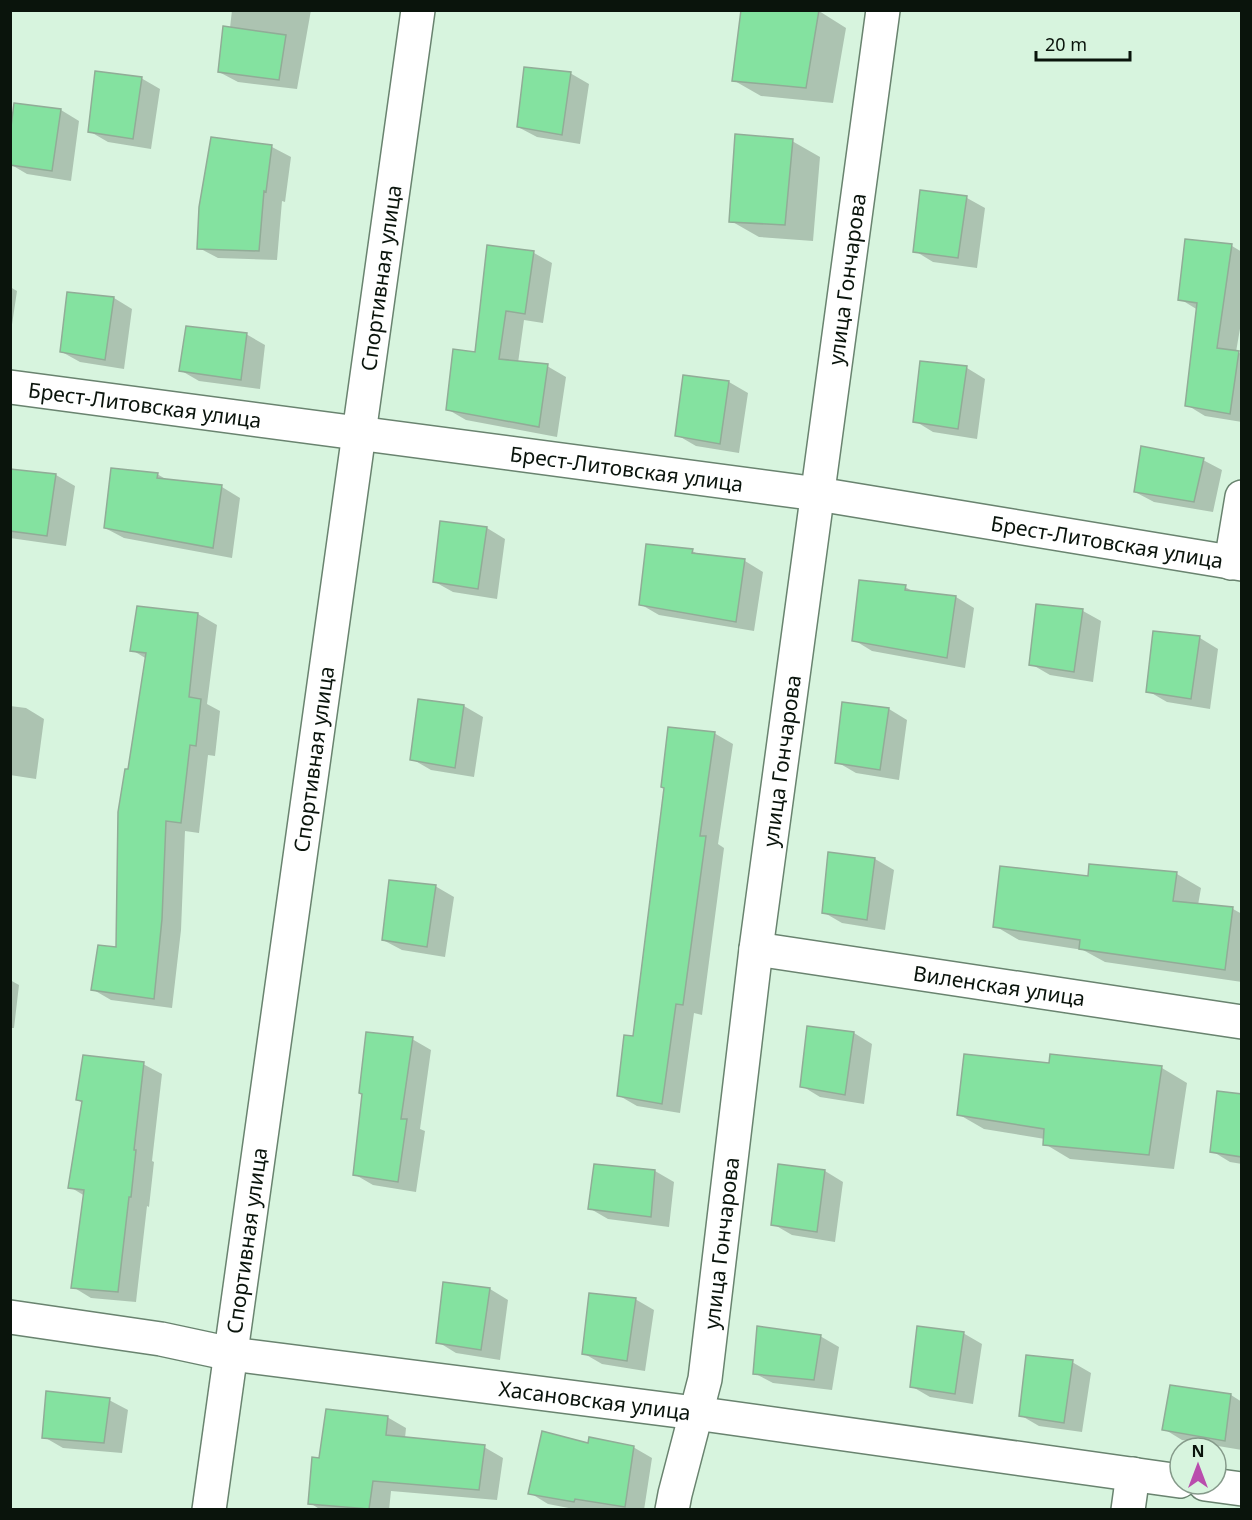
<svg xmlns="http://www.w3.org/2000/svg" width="1252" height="1520" viewBox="0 0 1252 1520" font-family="'Noto Sans',sans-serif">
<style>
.shadow{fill:#0003}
.building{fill:#84e2a0;stroke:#91ac97;stroke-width:1.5}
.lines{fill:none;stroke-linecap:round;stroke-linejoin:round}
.minor-casing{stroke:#69836f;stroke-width:36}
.minor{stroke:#fff;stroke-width:33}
.labels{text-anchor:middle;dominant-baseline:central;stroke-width:4.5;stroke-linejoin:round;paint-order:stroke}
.street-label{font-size:21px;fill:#0a140c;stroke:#d7f4de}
</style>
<rect width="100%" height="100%" fill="#d7f4de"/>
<!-- shadow -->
<path class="shadow" d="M232,10H311L297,89L238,82L219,72L230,28Z
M819,11L846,28L833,103L761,96L733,80Z
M570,73L589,84L580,144L537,137L518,127Z
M141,78L160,89L151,149L108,142L89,131Z
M61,110L79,121L71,181L27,174L10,164Z
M213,139L272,147L291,157L285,202L282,201L277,260L218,258L199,248Z
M792,141L820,157L813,241L759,237L731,221Z
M967,198L985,208L977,268L933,262L915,251Z
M1232,246L1242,252V317L1236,352L1242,354V422L1205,416L1187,405L1198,310L1180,299Z
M534,253L552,263L543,323L524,320L518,363L547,366L566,377L557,437L466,420L447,409Z
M10,287L17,291L10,338Z
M114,298L132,309L124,369L80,362L62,352Z
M246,334L265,345L260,389L199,381L180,370Z
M967,368L985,379L977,439L933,432L915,421Z
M684,377L729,382L748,393L739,453L696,446L677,435Z
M1203,460L1222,470L1213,512L1154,502L1135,492Z
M10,470L56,475L75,486L66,546L10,538Z
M157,474L169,481L222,487L240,498L232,558L124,538L105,528Z
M487,528L505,539L497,599L453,592L435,582Z
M692,551L700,555L745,561L763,572L754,631L659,615L640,604Z
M905,587L916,593L956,597L974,608L965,668L872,651L854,640Z
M1038,606L1083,611L1101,621L1093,682L1050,675L1031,664Z
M198,614L217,625L207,704L220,711L215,756L208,755L199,833L185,831L181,930L172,1008L111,1000L92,989L118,949L129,771L147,659L132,650Z
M1200,638L1218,649L1210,709L1167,702L1148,691Z
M419,701L464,706L483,717L474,777L431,770L412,759Z
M10,706L26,708L44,719L36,779L10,775Z
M889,709L907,720L899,780L856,773L837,762Z
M714,733L733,744L718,844L724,848L702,1015L694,1013L680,1113L637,1106L618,1095Z
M830,854L875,859L894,870L885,930L842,923L823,912Z
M1091,866L1177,874L1201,888L1198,905L1233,909L1242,914V982L1105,962L1083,950L1019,940L995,926L1089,878Z
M435,886L454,897L445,957L402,950L383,940Z
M10,980L19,985L14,1028H10Z
M854,1033L872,1044L864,1104L820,1097L802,1086Z
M412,1039L431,1050L420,1129L425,1131L416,1192L373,1185L354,1174Z
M143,1064L162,1074L152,1161L154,1162L149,1207L147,1206L136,1302L91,1298L73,1287L85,1196L70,1187L83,1103L77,1100Z
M1051,1065L1162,1068L1187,1083L1174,1169L1070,1159L1045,1144V1139L984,1129L958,1114Z
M1242,1096V1164L1230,1162L1212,1151Z
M655,1171L674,1182L669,1227L608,1219L589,1208Z
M825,1171L843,1182L835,1242L792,1235L773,1224Z
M490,1289L508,1300L500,1360L456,1353L438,1342Z
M635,1299L654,1310L645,1371L602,1364L583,1353Z
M963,1333L982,1344L973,1404L930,1397L911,1386Z
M820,1336L839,1347L832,1390L773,1383L754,1373Z
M1072,1362L1091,1373L1082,1432L1039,1426L1020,1415Z
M1231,1395L1242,1402V1450L1182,1440L1164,1429Z
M109,1400L128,1410L122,1453L63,1448L44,1437Z
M387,1417L406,1428L405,1438L484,1447L503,1458L497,1500L391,1491L389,1510H321L310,1503L320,1459Z
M589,1444L633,1447L652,1458L644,1510H579L548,1504L530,1493Z"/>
<!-- building -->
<path class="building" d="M741,10H819L806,88L732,81Z
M223,26L286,35L279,80L218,72Z
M524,67L571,72L562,135L517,127Z
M95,71L142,77L133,139L88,132Z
M14,103L61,109L52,171L10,165V135Z
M735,134L793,139L785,225L729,222Z
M211,137L272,145L266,192L264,191L259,251L197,249L199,207Z
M920,190L967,196L958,258L913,252Z
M1185,239L1232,244L1217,348L1239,351L1230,414L1185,406L1197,303L1178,300Z
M487,245L534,251L525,314L506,311L499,359L548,364L539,427L446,410L453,349L475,352Z
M67,292L114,297L105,360L60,352Z
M186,326L247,333L241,380L179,371Z
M920,361L967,366L958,429L913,422Z
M683,375L729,381L720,444L675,436Z
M1141,446L1204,458L1194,502L1134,492Z
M111,468L158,473L157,478L222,485L213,548L104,528Z
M10,469L56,474L47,536L10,531Z
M440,521L487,527L478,589L433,582Z
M646,544L693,549L692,553L745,559L736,622L639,605Z
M859,580L906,585L905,590L956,596L947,658L852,641Z
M1036,604L1083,609L1074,672L1029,665Z
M137,606L198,613L189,697L201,699L196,746L190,745L181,823L166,821L162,919L154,999L91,990L98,945L116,947L118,812L125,769H128L146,653L130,651Z
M1153,631L1200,636L1191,699L1146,692Z
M418,699L464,705L455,768L410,760Z
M842,702L889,708L880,770L835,763Z
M668,727L715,732L700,836H706L683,1005L676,1004L662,1104L617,1096L624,1035L633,1036L664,788L661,787Z
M828,852L875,858L867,920L822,913Z
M1089,864L1177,872L1173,901L1233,907L1225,970L1079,949L1080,940L993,927L1000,866L1088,876Z
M389,880L436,885L427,947L382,940Z
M807,1026L854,1032L845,1095L800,1087Z
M366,1032L413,1037L401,1119H407L398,1182L353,1175L362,1094L359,1093Z
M964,1054L1049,1063L1050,1054L1162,1066L1149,1155L1043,1145L1044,1129L957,1115Z
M83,1055L144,1062L134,1150H136L131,1197H129L118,1292L71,1288L84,1190L68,1188L82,1101L76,1100Z
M1217,1091L1242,1094V1157L1210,1152Z
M594,1164L655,1170L651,1217L588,1209Z
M778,1164L825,1170L817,1232L771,1225Z
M443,1282L490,1288L481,1350L436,1343Z
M589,1293L636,1298L627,1361L582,1354Z
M757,1326L821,1335L814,1380L753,1374Z
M917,1326L964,1332L955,1394L910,1387Z
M1026,1355L1073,1360L1064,1423L1019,1416Z
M1170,1385L1231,1394L1225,1441L1162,1430Z
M46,1391L110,1398L104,1443L42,1438Z
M326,1409L388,1416L386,1435L485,1445L479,1490L373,1481L369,1509L308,1504L312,1457L319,1458Z
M542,1431L588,1443L589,1437L634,1446L625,1507L575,1499L574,1502L528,1494Z"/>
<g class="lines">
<!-- minor casing -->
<g class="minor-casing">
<g id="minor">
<path id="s1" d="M10,387L818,494L1242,564"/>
<path d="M1231,563L1242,497"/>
<path id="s2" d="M756,949L1242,1022"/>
<path id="s3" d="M10,1317L161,1339L231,1354L695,1413L1180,1481"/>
<path d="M1205,1484L1242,1489"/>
<path id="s4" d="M209,1510L418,10"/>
<path id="s5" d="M672,1510L675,1494L705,1379L756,949L883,10"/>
<path d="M1128,1510L1133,1474"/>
</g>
</g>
<!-- minor -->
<use href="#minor" class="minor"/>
</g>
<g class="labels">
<!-- street labels -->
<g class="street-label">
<text stroke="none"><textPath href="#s4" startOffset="1244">Спортивная улица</textPath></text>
<text stroke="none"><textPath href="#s5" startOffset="1244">улица Гончарова</textPath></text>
<text stroke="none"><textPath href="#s1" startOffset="136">Брест-Литовская улица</textPath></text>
<text stroke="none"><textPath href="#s1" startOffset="622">Брест-Литовская улица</textPath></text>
<text stroke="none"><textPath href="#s1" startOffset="1108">Брест-Литовская улица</textPath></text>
<text stroke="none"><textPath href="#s4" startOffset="758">Спортивная улица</textPath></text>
<text stroke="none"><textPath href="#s5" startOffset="758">улица Гончарова</textPath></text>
<text stroke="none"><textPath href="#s2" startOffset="246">Виленская улица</textPath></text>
<text stroke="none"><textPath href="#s4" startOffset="272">Спортивная улица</textPath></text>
<text stroke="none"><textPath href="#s5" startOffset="272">улица Гончарова</textPath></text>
<text stroke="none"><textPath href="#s3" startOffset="591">Хасановская улица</textPath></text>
</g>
</g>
<!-- border -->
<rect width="1252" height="1520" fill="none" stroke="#0a140c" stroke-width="24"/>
<!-- north arrow -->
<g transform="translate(1198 1466)"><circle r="28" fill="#d7f4de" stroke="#859a8a" stroke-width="1.5"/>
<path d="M0-4.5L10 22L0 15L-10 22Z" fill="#b94dad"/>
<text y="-9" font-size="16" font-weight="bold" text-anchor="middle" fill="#0a140c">N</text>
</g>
<!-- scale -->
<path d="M1036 51v9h94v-9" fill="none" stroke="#0a140c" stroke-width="3"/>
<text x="1045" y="51" font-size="18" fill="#0a140c" stroke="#d7f4de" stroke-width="4.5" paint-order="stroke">20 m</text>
</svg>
